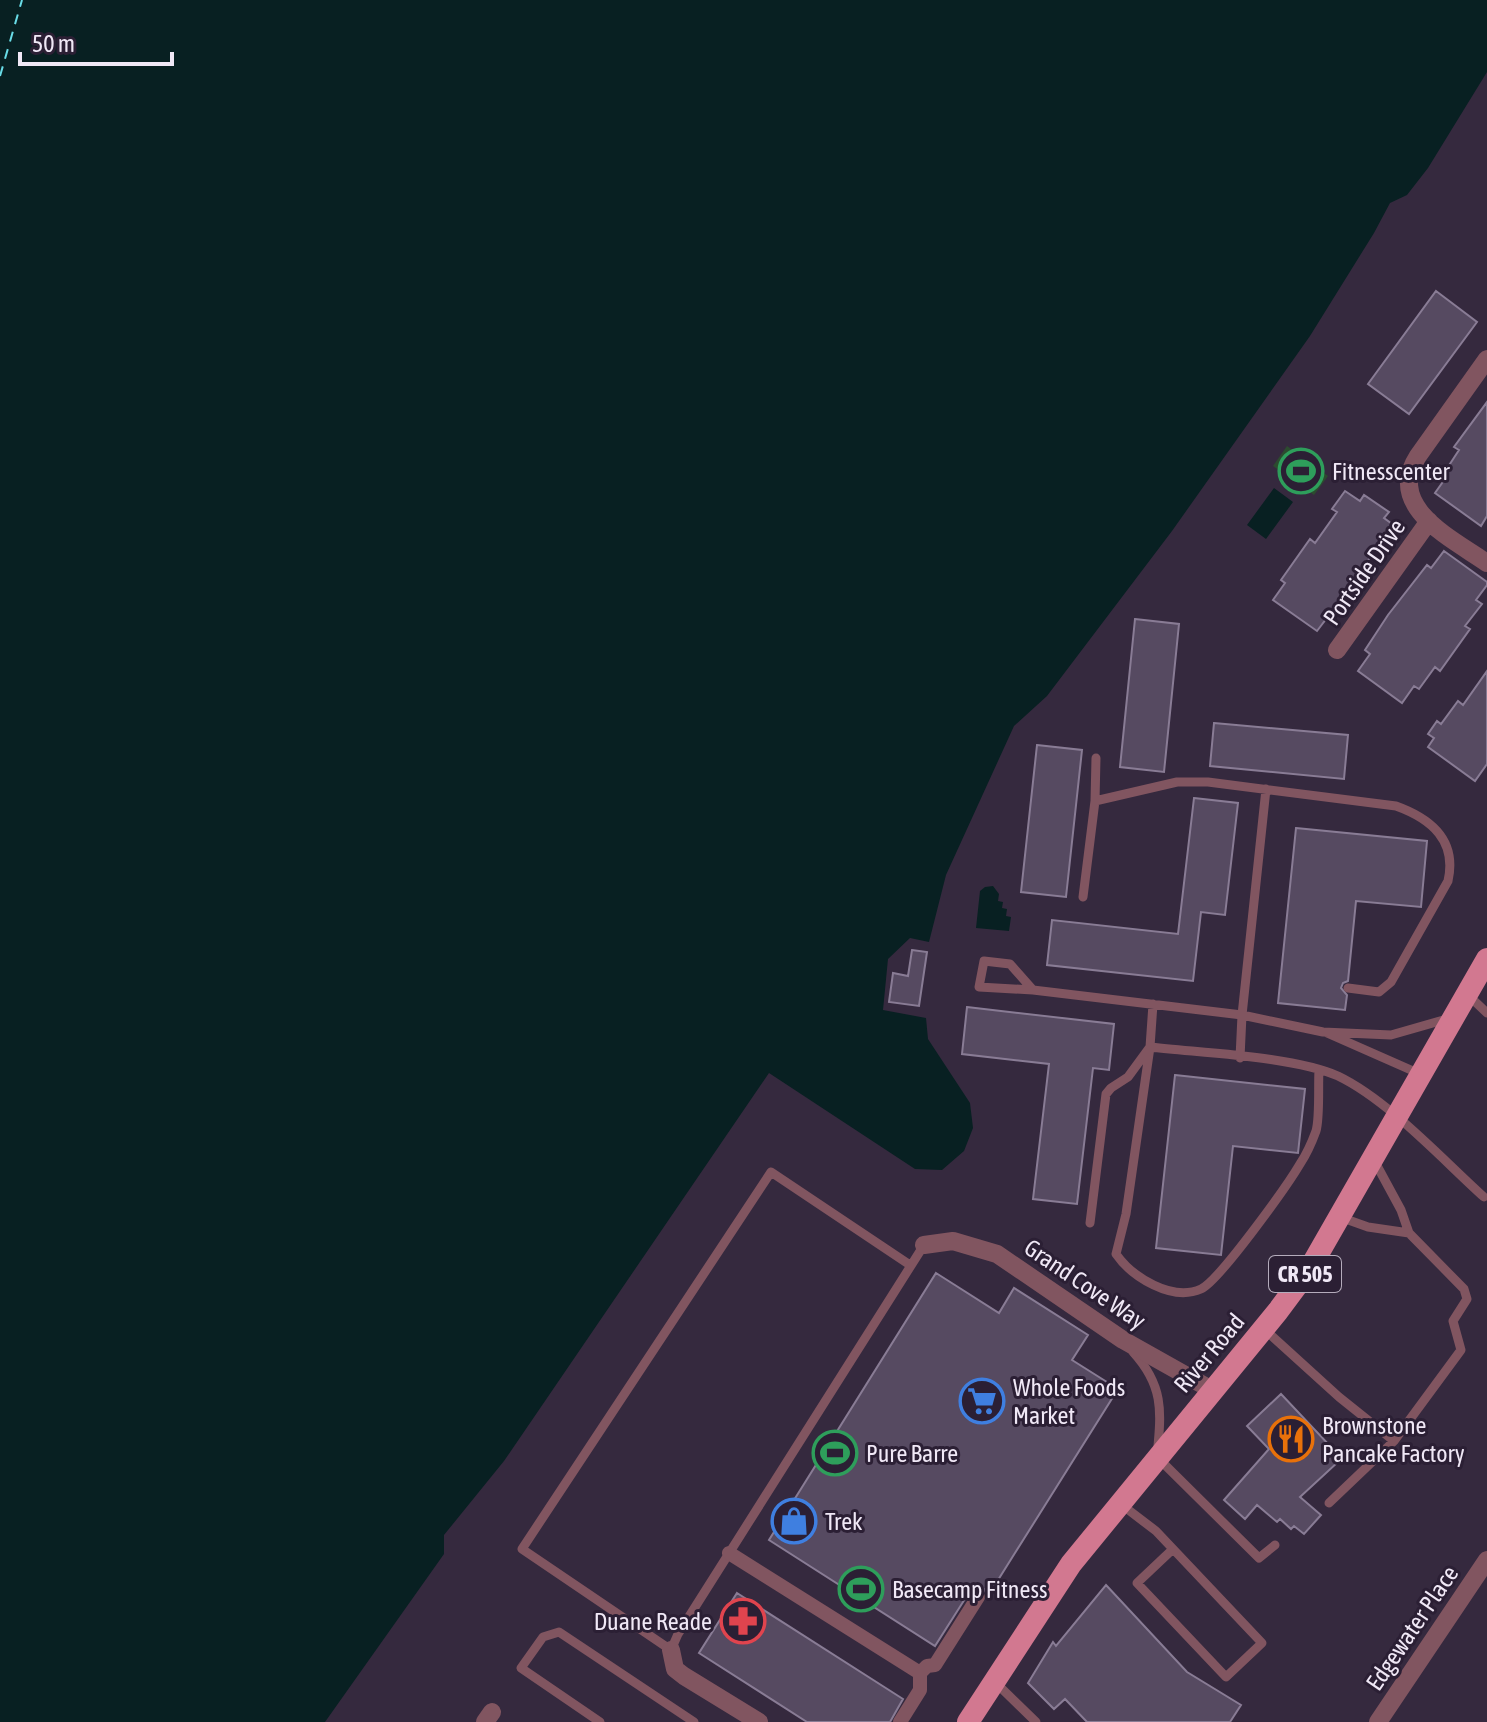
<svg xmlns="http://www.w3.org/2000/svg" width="1487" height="1722" viewBox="0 0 1487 1722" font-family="'Asap Condensed',sans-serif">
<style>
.green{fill:#2c4b2f}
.water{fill:#082022}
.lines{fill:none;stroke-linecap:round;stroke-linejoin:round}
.ferry{stroke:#69dce7;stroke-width:2;stroke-dasharray:10 8;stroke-linecap:butt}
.building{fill:#564a61;stroke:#897c95;stroke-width:2}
.service{stroke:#815560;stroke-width:9}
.pedestrian{stroke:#815560;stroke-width:14}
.minor{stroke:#815560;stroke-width:18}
.primary{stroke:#d27890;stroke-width:22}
.labels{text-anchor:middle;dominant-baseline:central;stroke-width:6;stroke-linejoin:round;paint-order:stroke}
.shield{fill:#2b1f34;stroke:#b5acbc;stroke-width:2}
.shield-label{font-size:22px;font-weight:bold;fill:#f0e8f6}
.poi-label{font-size:24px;fill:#f0e8f6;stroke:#2b1f34;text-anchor:start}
.street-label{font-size:24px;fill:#f0e8f6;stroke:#2b1f34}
</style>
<rect width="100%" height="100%" fill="#35293e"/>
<!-- green -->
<path class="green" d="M1287,446L1328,476L1314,495L1273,466Z"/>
<!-- water -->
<path class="water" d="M0,0H1487V72L1428,168L1407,195L1390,203L1374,233L1310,336L1172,531L1047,696L1014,726L946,875L929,942L910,938L888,959L883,1010L926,1018L928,1039L970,1103L973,1128L964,1151L942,1170L915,1169L769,1073L504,1461L444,1535V1554L325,1722H0Z
M1274,488L1293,502L1266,539L1247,525Z
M993,886L999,894L998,901L1003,902L1002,908L1007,909L1006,916L1011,917L1009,931L976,928L980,891L985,887Z"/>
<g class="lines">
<!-- ferry -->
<path class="ferry" d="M0,76L22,0"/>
</g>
<!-- building -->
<path class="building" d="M1436,291L1477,322L1409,414L1368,384Z
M1487,402V516L1481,526L1435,493L1447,476L1444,473L1459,450L1454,447Z
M1345,491L1360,501L1364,495L1389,512L1384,518L1399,529L1386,547L1381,543L1358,574L1364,578L1351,596L1334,617L1330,614L1317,631L1273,600L1285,583L1281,580L1310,539L1315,543L1337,512L1332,509Z
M1444,551L1487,582V585L1476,600L1482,604L1465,626L1470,629L1440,671L1435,667L1419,689L1414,686L1402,703L1358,671L1370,654L1365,650L1388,615L1427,565L1431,568Z
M1135,619L1179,624L1164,772L1120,767Z
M1487,671V764L1475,781L1428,747L1434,738L1428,734L1437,721L1441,724L1458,701L1463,705Z
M1214,723L1348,735L1344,779L1210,766Z
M1037,745L1082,750L1066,897L1021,892Z
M1194,798L1238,803L1225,915L1201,912L1193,981L1047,965L1052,920L1178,934Z
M1296,828L1427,841L1421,907L1356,901L1348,981L1343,983L1341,988L1347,995L1345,1010L1278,1003Z
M912,950L927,952L919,1006L889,1002L893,973L908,976Z
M967,1007L1114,1024L1109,1070L1093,1068L1077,1204L1033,1199L1049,1064L962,1054Z
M1175,1075L1305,1089L1298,1153L1233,1146L1221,1255L1156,1248Z
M936,1273L999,1313L1014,1288L1088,1335L1072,1360L1118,1389L988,1596L984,1589L979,1587L970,1591L935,1646L769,1540Z
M1281,1394L1332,1448L1329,1452L1338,1462L1300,1497L1321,1515L1304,1534L1294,1526L1291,1529L1280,1519L1277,1522L1257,1505L1245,1519L1224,1500L1269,1449L1247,1426Z
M1106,1585L1187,1672L1241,1705L1230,1722H1087L1065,1699L1054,1709L1028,1683L1053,1642L1056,1646Z
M737,1593L903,1699L890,1722H807L699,1653Z"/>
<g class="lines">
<!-- service -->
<path class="service" d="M1095,801L1096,758
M1083,897L1095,801L1177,782H1208L1396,806C1432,819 1457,841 1448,881L1391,982L1379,992L1348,988
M1033,990L979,987L984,961L1010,964L1033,990L1242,1015L1266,789
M1467,994L1487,1013
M1153,1004L1150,1047C1201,1053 1293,1056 1338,1076C1388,1100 1442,1159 1484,1197
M1327,1033L1420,1074
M1240,1058L1242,1015L1323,1032L1391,1035L1447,1019
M1340,1217L1368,1227L1409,1233
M1090,1223L1106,1094L1111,1088L1128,1077L1150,1047L1126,1214L1116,1254C1132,1277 1172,1302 1201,1289C1219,1281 1287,1186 1300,1164C1306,1155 1312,1142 1316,1131C1320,1118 1318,1085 1319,1070
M910,1265L771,1172L522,1549L671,1650L678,1634L924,1245
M1263,1328L1339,1397L1394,1441
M1133,1352C1165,1387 1161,1413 1157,1457L1259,1558L1275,1545
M1329,1503L1394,1441L1461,1350L1453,1321L1467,1299L1464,1289L1409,1233L1401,1210L1375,1162
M1122,1505L1156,1531L1262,1643L1226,1677L1137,1583L1173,1549
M994,1681L1036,1722
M600,1722L521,1668L543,1637L559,1632L694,1722"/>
<!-- pedestrian -->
<path class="pedestrian" d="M729,1553L920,1673
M900,1722L920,1690V1673L927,1666L935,1665L978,1597"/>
<!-- minor -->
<path class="minor" d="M1487,359L1418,456C1385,507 1451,538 1487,563
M1337,650L1429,521
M924,1245L953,1241L997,1254L1123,1340L1212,1390
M671,1650L675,1669L684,1676L759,1722
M485,1722L492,1712
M1378,1722L1487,1560"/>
<!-- primary -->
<path class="primary" d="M968,1722L1071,1564L1278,1311L1310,1268L1487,959"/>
</g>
<!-- icons -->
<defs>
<g id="stadium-ring" transform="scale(2.3)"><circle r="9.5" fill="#2b1f34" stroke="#2e9e5b" stroke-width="1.5"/><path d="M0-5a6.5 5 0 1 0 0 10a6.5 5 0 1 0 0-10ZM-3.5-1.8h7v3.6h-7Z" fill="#2e9e5b"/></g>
<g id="supermarket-ring" transform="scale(2.3)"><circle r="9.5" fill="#2b1f34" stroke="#3f7fe0" stroke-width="1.5"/><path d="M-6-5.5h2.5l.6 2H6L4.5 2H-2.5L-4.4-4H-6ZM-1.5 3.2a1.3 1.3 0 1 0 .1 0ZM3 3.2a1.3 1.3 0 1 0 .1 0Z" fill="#3f7fe0"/></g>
<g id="restaurant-ring" transform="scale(2.3)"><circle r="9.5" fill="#2b1f34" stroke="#e8710a" stroke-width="1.5"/><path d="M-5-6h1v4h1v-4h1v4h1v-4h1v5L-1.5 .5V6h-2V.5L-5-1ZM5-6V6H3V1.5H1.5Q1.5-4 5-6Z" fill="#e8710a"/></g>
<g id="shop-ring" transform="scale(2.3)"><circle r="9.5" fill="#2b1f34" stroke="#3f7fe0" stroke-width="1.5"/><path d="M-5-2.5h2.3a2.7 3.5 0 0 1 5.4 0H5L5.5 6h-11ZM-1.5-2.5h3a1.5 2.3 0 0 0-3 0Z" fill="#3f7fe0"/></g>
<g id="pharmacy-ring" transform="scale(2.3)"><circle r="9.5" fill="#2b1f34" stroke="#e0444e" stroke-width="1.5"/><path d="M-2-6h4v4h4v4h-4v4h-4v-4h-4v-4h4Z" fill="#e0444e"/></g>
</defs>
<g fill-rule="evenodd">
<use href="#stadium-ring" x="1301" y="471"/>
<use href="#supermarket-ring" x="982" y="1401"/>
<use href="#restaurant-ring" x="1291" y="1439"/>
<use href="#stadium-ring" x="835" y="1453"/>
<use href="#shop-ring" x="794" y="1521"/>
<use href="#stadium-ring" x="861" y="1589"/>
<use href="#pharmacy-ring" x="743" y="1621"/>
</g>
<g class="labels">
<!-- shield labels -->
<rect class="shield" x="1269" y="1256" width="72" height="36" rx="6"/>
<g class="shield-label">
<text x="1305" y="1274">CR 505</text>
</g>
<!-- poi labels -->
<g class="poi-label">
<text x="1332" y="471">Fitnesscenter</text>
<text x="1013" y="1387">Whole Foods<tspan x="1013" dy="28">Market</tspan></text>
<text x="1322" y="1425">Brownstone<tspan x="1322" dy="28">Pancake Factory</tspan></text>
<text x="866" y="1453">Pure Barre</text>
<text x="825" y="1521">Trek</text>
<text x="892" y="1589">Basecamp Fitness</text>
<text x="712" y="1621" text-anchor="end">Duane Reade</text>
</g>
<!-- street labels -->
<g class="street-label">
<text transform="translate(1364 572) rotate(-55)">Portside Drive</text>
<text transform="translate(1085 1284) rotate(34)">Grand Cove Way</text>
<text transform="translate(1209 1353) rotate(-50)">River Road</text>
<text transform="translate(1412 1628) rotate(-56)">Edgewater Place</text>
</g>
</g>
<!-- scale -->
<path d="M20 52v12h152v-12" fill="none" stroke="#f0e8f6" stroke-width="4"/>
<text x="32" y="52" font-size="24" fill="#f0e8f6" stroke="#2b1f34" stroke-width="6" paint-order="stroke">50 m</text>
</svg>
